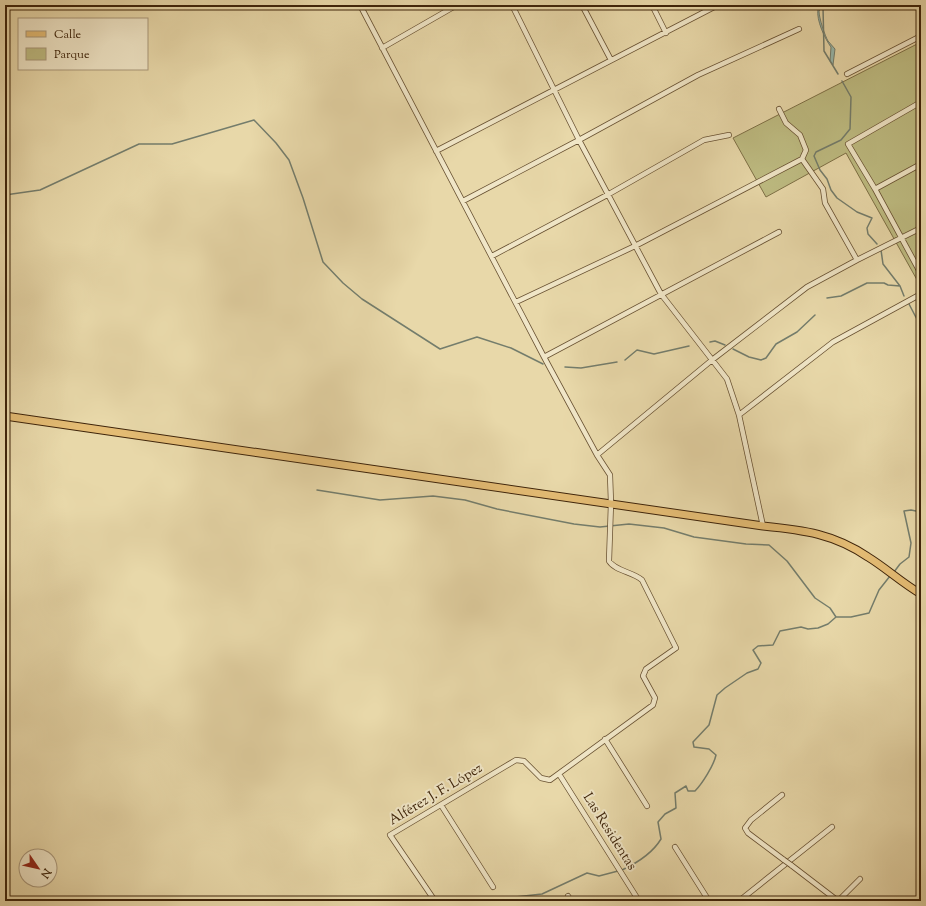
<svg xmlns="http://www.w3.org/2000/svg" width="926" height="906" viewBox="0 0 926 906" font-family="'Sorts Mill Goudy',serif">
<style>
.green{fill:#bebc82;stroke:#7e7046}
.water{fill:#98b9ae;stroke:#747d6c}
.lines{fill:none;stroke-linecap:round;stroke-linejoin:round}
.stream{stroke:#747d6c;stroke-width:1.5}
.minor-casing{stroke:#685132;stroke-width:6}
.primary-casing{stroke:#3e240a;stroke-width:9}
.minor{stroke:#f0e6c7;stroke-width:4.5}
.primary{stroke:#e4bc74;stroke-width:7}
.minor-bridge-casing{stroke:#685132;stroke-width:6;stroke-linecap:butt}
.minor-bridge{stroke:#f0e6c7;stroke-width:4.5}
.labels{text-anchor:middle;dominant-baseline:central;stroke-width:4;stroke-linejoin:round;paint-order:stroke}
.street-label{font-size:14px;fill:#3e240a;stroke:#f0e6c7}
</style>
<rect width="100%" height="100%" fill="#e8d8a9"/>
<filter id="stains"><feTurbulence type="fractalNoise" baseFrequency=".005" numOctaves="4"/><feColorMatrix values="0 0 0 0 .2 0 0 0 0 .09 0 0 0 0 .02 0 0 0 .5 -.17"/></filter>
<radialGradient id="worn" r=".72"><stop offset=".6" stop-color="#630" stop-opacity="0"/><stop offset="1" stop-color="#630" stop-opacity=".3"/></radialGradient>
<!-- green -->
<path class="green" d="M921,42V287L846,153L766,197L733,138Z"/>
<!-- water -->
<path class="water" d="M822,5L838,8L851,5L839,9L822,7L819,11C819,18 825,36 828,41C830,44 833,46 835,49L833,65L830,61L831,47C825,39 816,20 818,9Z"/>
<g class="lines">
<!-- stream -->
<path class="stream" d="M824,5L823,7L824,51L838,74
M842,81L851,97L850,129L841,140L816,152L814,156L820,170L827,179L831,190L837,198L857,212L872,218L867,228L868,234L877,244
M5,195L40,190L139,144H172L254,120L276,143L289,160L303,198L323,262L343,283L362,299L440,349L477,337L511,348L543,364
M881,250L883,264L900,286L904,296
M827,298L841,296L867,283H884L888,285L900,286
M909,304L921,327
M710,342L715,341L725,345
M733,349L749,357L761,360L766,358L776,344L797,332L815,315
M625,360L637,350L654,354L689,346
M565,367L581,368L617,362
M317,490L380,500L433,496L465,500L497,509L574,524L600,527L629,524L664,528L694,537L746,544L769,545L787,561L815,598L830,608L836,617
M894,572L900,564L909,557L911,543L904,511L911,510L921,512
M622,870C637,863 652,854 661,839L658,822L665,814L676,808L675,793L686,786L688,791H695C702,784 714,765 716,755L709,749L694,747L693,742L709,725L717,695L725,688L747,673L758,669L761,663L753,650L758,646L773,645L780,631L801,627L808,629L818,628L828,624L836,617H851L869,613L879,590L890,576
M507,901L515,897L542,894L587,873L599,876L618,871"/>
<!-- minor casing -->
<g class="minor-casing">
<path id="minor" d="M360,5L544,357L597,455L610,475L611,503L609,561C615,571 633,572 642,580L676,648L646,669L643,676L655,698L653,705L550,780L541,778L524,761L516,760L390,835L435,901
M512,5L579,140L661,294L727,379L739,415L763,526
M582,5L611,60
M652,5L666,33
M382,48L457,5
M847,74L921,36
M921,102L848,144L875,189L921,274
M436,151L718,5
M802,159L823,189L825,203L857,260
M875,189L921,164
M463,201L579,140L698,75L799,29
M492,256L609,194L704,140L729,135
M516,302L635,246L802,159L806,150L800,135L786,123L779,109
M544,357L779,232
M739,415L833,342L921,294
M597,455L712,360L807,287L857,260L921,228
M605,739L647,806
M559,774L639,901
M782,795L751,820L745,828L748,833L784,860
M441,805L493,887
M675,847L709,901
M791,865L838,901
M568,896L571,901
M739,901L832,827
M838,901L860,879"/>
</g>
<!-- primary casing -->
<g class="primary-casing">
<path id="primary" d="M5,416L763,526C804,530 834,534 868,557C886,568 902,583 921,594"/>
</g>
<!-- minor -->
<use href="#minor" class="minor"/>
<!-- primary -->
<use href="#primary" class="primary"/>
<!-- minor-bridge casing -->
<g class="minor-bridge-casing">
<path id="minor-bridge" d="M784,860L791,865"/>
</g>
<!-- minor-bridge -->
<use href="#minor-bridge" class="minor-bridge"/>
</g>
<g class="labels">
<!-- street labels -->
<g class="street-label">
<text transform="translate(436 795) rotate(-31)">Alférez J. F. López</text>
<text transform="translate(609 832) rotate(58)">Las Residentas</text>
</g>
</g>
<!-- margin -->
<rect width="926" height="906" fill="none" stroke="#e8d8a9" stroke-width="20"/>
<rect x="6" y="6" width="914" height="894" fill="none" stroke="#3e240a" stroke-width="2"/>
<rect x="10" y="10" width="906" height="886" fill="none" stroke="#3e240a"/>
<!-- legend -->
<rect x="18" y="18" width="130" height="52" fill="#f0e6c7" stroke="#a9987b"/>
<rect x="26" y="31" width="20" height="6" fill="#e4bc74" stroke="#a9987b"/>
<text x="54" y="38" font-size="12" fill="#3e240a">Calle</text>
<rect x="26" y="48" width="20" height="12" fill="#bebc82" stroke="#a9987b"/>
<text x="54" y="58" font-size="12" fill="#3e240a">Parque</text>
<!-- north arrow -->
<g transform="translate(38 868) rotate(124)"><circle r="19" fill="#f0e6c7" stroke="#a9987b"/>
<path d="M0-3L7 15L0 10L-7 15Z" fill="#8f2418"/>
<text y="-6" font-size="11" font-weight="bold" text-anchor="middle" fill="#3e240a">N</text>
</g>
<rect width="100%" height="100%" filter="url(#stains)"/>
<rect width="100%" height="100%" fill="url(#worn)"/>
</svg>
